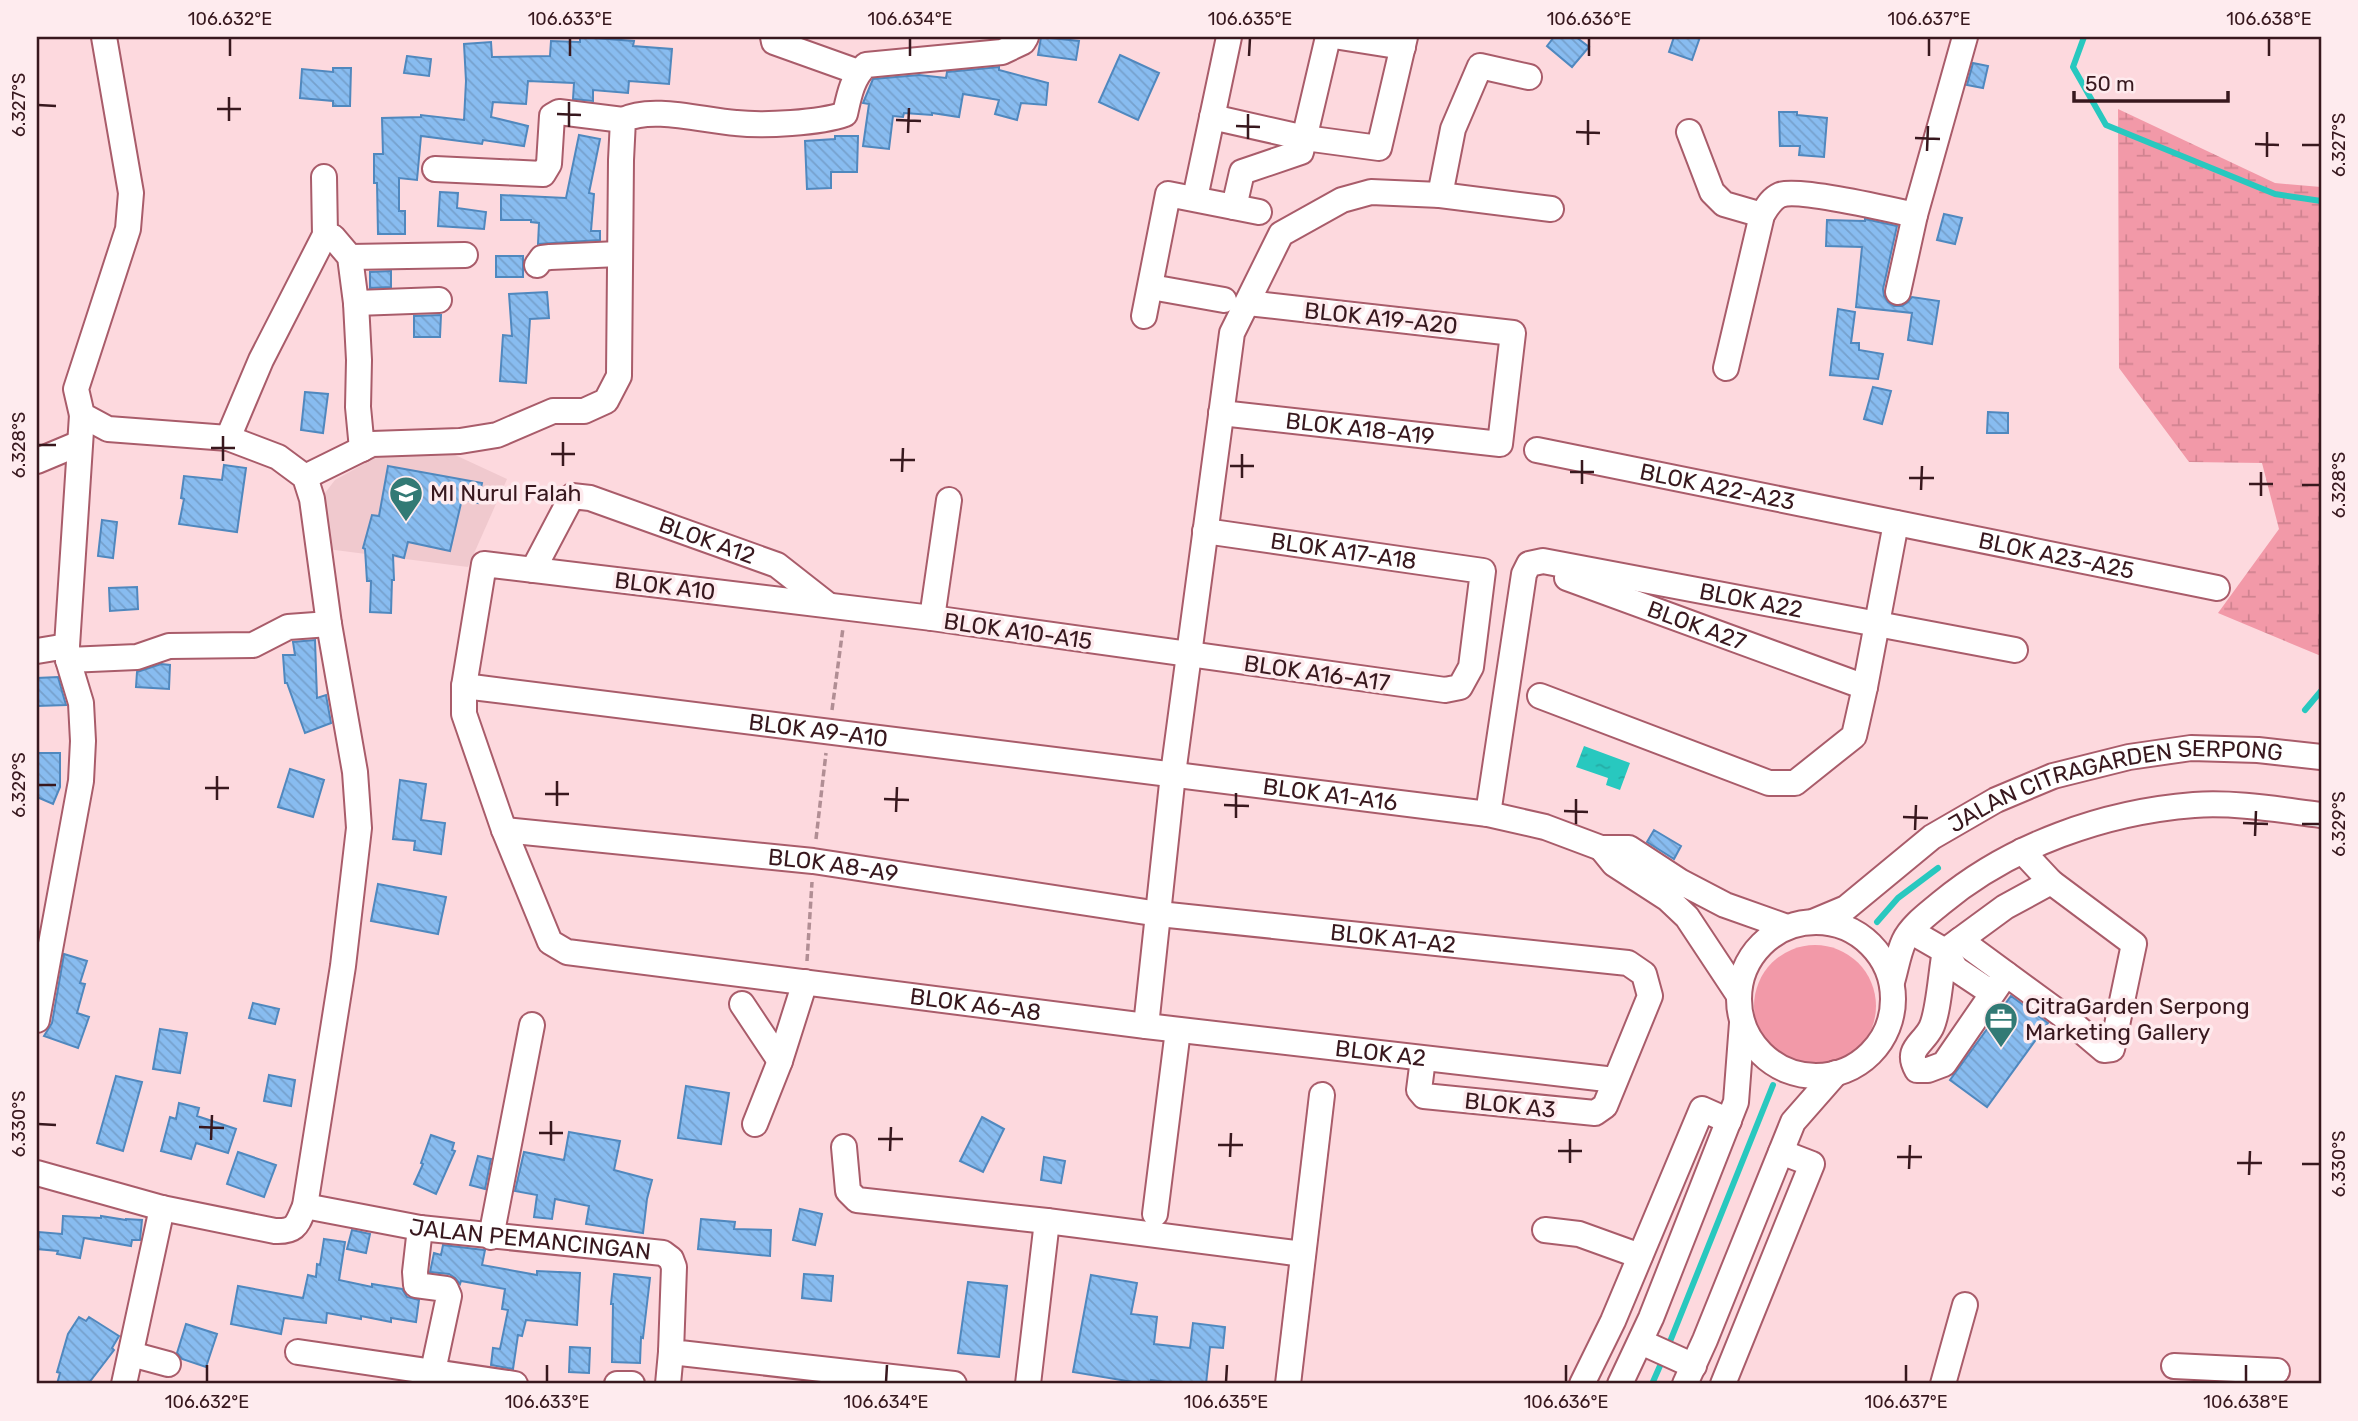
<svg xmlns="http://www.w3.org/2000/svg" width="2358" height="1421" viewBox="0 0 2358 1421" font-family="Rubik,sans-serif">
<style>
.built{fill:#f0c9ce}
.grass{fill:#f299a8}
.wetland{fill:url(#wetland-marsh)}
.water{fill:url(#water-ripples)}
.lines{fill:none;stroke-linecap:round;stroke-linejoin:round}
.stream{stroke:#28c8bf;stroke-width:6}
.building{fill:url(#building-back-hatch);stroke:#5088be;stroke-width:2}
.minor-casing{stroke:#a95c6a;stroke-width:28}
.path{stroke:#b18e94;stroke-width:3.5;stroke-dasharray:7 3.5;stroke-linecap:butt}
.minor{stroke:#fff;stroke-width:24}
.ticks{fill:none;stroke:#38181e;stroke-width:2.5}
.labels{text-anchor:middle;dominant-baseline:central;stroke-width:7;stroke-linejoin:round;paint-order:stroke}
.street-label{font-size:23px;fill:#38181e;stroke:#feebee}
.poi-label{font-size:23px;fill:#38181e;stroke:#feebee;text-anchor:start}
.neatline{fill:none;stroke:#38181e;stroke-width:2.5}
.ticks-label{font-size:18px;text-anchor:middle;fill:#38181e}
</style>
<defs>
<pattern id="wetland-marsh" width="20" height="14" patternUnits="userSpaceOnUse" patternTransform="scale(1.75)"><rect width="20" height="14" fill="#f299a8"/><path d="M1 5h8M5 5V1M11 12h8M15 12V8" fill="none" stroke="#d08390"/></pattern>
<pattern id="water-ripples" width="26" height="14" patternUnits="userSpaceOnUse" patternTransform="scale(1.75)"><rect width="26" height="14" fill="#28c8bf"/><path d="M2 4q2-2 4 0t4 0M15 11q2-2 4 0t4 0" fill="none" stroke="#25aba4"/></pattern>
<pattern id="building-back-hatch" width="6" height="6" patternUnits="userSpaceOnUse" patternTransform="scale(1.75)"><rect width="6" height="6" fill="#88bcf0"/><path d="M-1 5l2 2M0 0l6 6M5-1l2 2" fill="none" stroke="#76a1cd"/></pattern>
</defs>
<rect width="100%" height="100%" fill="#fdd9de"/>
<!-- built -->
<path class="built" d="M453,454L507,479L468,567L327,549L322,497L335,480L378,456Z"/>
<!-- grass -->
<path class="grass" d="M1754 1006a61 61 0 1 1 122 0a61 61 0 1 1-122 0Z"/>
<!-- wetland -->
<path class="wetland" d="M2118,109L2275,183L2321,187V656L2218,613L2279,529L2262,463L2189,462L2119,368Z"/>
<!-- water -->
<path class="water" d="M1584,746L1630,763L1620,790L1606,785L1608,778L1576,767Z"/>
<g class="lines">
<!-- stream -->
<path class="stream" d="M2084,37L2073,67L2106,125L2275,194L2321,201
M2305,710L2321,691
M1877,922L1898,898L1938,868
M1667,1349L1773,1085
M1652,1384L1663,1359"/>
</g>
<!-- building -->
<path class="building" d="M580,37L634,41L633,46L672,49L669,84L629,81L628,93L593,90V101L573,99L574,83L528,81L526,104L493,102L491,117L528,126L524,146L483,140L482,144L421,136L417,180L399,178V211H405V234H378L377,183H374V154H383L382,118L421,117V115L464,120L466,81L464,44L491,42L492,57L550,56L551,41L580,42Z
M1041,37L1079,41L1076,60L1038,55Z
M1554,37H1576L1589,47L1572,67L1547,46Z
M1674,37H1700L1692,60L1669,52Z
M1120,55L1159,73L1138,120L1099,102Z
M407,56L431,59L429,76L404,73Z
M1973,63L1988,66L1983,88L1967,85Z
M999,67V70L1048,83L1046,105L1021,103L1017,120L995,114L999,100L963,94L959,117L932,113V115L904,113L903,117L893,116L889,149L863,146L869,104L863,103L873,79L919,75L946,78L947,72Z
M333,68H351L350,106H333V101L300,98L302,69L333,72Z
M1779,112H1797V115L1827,118L1824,157L1799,155L1800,146H1780Z
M579,135L600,139L589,193L594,194L591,231H600V240L538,244L539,223L531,222V220H501V195L566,198Z
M835,136H858L857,172H831V188L807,189L805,141L835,139Z
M440,192L458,193L457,208L486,212L484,229L438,226Z
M1944,214L1962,218L1955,244L1937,240Z
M1865,219L1897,226L1883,289L1884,296L1888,302L1894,306H1902L1908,302L1912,297L1939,301L1932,344L1908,340L1912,313L1856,307L1862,247L1826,246L1827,220L1865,221Z
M496,256H523V277H496Z
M391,271V287L370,288V272Z
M547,292L549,318L530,319L526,383L500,381L503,335L512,336L509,294Z
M1838,309L1855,312L1851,343H1859V350L1883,354L1878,379L1830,375Z
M441,315L440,337H414V316Z
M1873,387L1891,391L1882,424L1864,419Z
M305,392L328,394L323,433L301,430Z
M1988,412L2008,413V433H1987Z
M224,465L246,468L237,532L179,524L184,499L181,498L184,476L222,480Z
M388,466L482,483L478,503L462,499L450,551L408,542L404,558L393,555L394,580H392L391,613L370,612L371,581H367L365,549L363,548L372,515L379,516Z
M102,520L117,522L113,558L98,556Z
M137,587L138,609L110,611L109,588Z
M315,640L317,698L326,695L331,723L305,733L287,683H285L283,655H295L293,642Z
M161,664L170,665L169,689L136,687L137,672Z
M58,677L66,705L37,706V678Z
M37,753H60V787L53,804L37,797Z
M290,769L324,780L313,817L278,807Z
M400,780L426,784L421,820L445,823L441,854L414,850L415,841L393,839Z
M1654,830L1681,846L1674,859L1647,842Z
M378,884L446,897L438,934L371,921Z
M64,954L87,961L80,983L85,984L77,1013L89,1017L78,1048L44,1036L52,1023Z
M2011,996L2048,1023L1987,1107L1950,1080Z
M253,1003L279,1009L275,1024L249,1018Z
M160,1029L187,1033L180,1073L153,1069Z
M269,1075L295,1080L291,1106L264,1101Z
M116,1076L142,1082L123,1151L97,1143Z
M686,1086L729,1093L721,1144L678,1138Z
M179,1103L199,1108L197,1116L236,1129L228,1153L196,1143L191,1159L161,1151L170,1117L176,1119Z
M982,1117L1004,1129L983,1172L960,1161Z
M569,1132L620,1141L614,1170L652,1180L647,1199L643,1233L586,1224L589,1206L555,1199L552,1219L534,1217L537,1195L515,1191L524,1152L564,1160Z
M431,1135L454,1143L452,1150L455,1151L436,1194L414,1184L423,1164L421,1163Z
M238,1152L276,1165L264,1197L227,1184Z
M478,1156L491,1159L485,1189L470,1185Z
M1044,1157L1065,1161L1061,1183L1041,1180Z
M800,1209L822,1214L815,1245L793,1240Z
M63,1216L101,1218V1216L126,1220V1219L142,1220L140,1240H132L131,1246L84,1238L80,1258L57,1254L58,1251L37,1249L39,1232L62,1234Z
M701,1219L735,1222L734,1229L771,1230L770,1256L698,1249Z
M352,1230L370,1234L366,1253L347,1249Z
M324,1239L345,1242L339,1280L372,1287V1284L402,1289L407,1297L419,1300L416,1322L391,1318V1322L361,1316V1319L327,1313L326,1323L284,1318L281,1334L231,1324L238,1286L303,1298L308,1275L316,1277L317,1264L320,1265Z
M443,1245L484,1250H485L482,1265L537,1275V1271L580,1273L577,1325L526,1320L522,1336L518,1335L513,1369L491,1365L493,1348L500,1349L508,1310L502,1309L505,1289L461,1281L460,1284L455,1278L449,1274L430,1272L434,1253L441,1255Z
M614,1274L650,1278L643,1338L641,1337L640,1363L612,1362L613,1304H611Z
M804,1274L833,1276L831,1301L802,1298Z
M1091,1275L1137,1283L1131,1314L1157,1317L1154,1344L1190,1348L1193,1323L1225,1327L1223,1348L1210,1347L1206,1384H1180L1151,1380V1384H1145L1073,1372Z
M968,1282L1007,1286L999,1357L958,1353Z
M79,1317L86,1321L89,1317L119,1336L112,1348L114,1350L88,1384H57L60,1373L57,1372L68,1334Z
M186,1324L217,1334L206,1367L182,1359L177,1353Z
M570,1347L590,1348L589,1373L569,1372Z"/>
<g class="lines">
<!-- minor casing -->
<g class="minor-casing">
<g id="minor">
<path d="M773,37L774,42L858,72"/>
<path d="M1340,37L1403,47"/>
<path d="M1212,117L1305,138L1379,148L1405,37"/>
<path d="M1689,132L1712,192L1724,204L1762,215"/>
<path d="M435,169L543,174L549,164L552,116L559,112L623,120"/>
<path d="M1440,195L1453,129L1480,66L1529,77"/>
<path d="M1195,198L1229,37"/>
<path d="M1234,207L1242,172L1301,152L1328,37"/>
<path d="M325,235L333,237L350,257L356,303L359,360L358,407L362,449"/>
<path d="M350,257L465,255"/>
<path d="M537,265L542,258L550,257L619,254"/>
<path d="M1151,287L1224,300"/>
<path d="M1898,292L1915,215L1965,37"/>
<path d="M356,303L439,300"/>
<path d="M1144,316L1168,194L1259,212"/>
<path d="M1726,368L1762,215C1767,207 1771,199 1780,195C1798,188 1892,210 1915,215"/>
<path id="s1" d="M1221,413L1500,444L1513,333L1248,303"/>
<path d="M228,438L261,360L325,235L324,177"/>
<path id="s2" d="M1537,450L2217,588"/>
<path d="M37,461L80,443"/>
<path d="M305,477L372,444L460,441L497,435L553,411H584L606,401L619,376L621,160L623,120C652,105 704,121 736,123C763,126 820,123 845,114C849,96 852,78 866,65L1002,52L1023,42L1026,37"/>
<path id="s3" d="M1205,531L1483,571L1471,667L1460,687L1445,690L932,618L484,564L464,686V714L504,830L550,942L567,952L1146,1026L1615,1080"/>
<path id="s4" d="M533,570L572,496L590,498L777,565L828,605"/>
<path id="s5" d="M1567,578L1865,687"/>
<path d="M932,618L949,500"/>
<path d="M37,651L67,646"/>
<path d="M68,660L137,657L169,646L253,645L288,627L329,624"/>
<path id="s6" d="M464,686L1488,814L1545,827L1601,848"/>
<path d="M1540,696L1769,783H1795L1854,736L1865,687L1896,523"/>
<path id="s7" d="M1488,814L1524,574L1529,564L1543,561L2015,650"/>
<path id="s8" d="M504,830L813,861L1159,914L1628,963L1644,974L1650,996L1605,1106L1595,1113L1424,1096L1419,1090L1423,1059"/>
<path id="s9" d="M1815,921L1846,908L1932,837L1996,800L2053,776L2129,757L2191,748L2258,750L2321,757"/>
<circle cx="1816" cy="999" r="77"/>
<path d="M1912,932L1945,951L2005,907L2051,882"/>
<path d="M1960,940L2065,1017L2104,1050L2112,1049L2134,944L2051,882L2022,851"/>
<path d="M1945,951C1941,970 1939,1012 1931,1028C1922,1045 1905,1049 1917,1070H1928L1944,1064L2006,974"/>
<path d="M1945,951L1956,969L1992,993"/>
<path d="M1892,982C1896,969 1898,954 1904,941C1911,926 1928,914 1941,903C2011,845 2104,812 2194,805C2236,802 2280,810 2321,815"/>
<path d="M1738,994L1687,917L1668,899L1614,864L1601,848H1629L1681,882L1725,905L1787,927"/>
<path d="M742,1004L780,1061"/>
<path d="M37,1020L81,781L83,741L81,703L68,660L67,646L82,415"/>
<path d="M1146,1026L1173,774L1232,333L1281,234L1342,200L1371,192L1440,195L1551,209"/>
<path d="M755,1124L780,1061L805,982"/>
<path d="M844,1147L848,1191L857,1200L1047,1221L1303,1254"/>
<path d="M37,1173L162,1208L275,1231C297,1232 297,1224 305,1206L343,966L359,828L355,772L329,624L312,499L305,477L278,457L228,438L108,429L82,415L76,389L128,229L131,193L104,37"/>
<path id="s10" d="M305,1206L420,1228L663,1253L671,1259L674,1267L671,1352L954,1384"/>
<path d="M1155,1214L1178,1030"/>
<path d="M420,1228L415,1272L416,1285L446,1289L449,1296L433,1371"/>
<path d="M1545,1230L1579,1234L1640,1256"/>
<path d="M491,1237L532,1025"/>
<path d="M1641,1342L1694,1366"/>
<path d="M298,1352L515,1384"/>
<path d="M131,1354L168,1364"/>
<path d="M2174,1366L2277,1371"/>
<path d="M124,1384L162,1208"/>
<path d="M617,1384H632"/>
<path d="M668,1384L671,1352"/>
<path d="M1028,1384L1047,1221"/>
<path d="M1288,1384L1322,1095"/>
<path d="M1582,1384L1613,1321L1702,1109L1729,1121"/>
<path d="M1620,1384L1651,1318L1736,1102L1742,1023"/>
<path d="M1685,1384L1705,1340L1793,1122L1836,1073"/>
<path d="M1723,1384L1812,1164L1781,1152"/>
<path d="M1943,1384L1965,1305"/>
</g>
</g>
<!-- path -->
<path class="path" d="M832,710L843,628
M816,839L826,753
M807,961L812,882"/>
<!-- minor -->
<use href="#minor" class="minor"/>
</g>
<!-- ticks -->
<path class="ticks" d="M230,56V38M570,56V38M910,56V38M1249,56L1250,38M1589,56V38M1929,56V38M2269,56V38M38,105L56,106M217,109H241M557,114L581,115M896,120L921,121M229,121V97M1236,126L1260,127M569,127V102M1576,132L1600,133M908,133L909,108M1915,138L1940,139M1248,139V114M2255,144L2279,145M1588,145V120M2302,145H2320M1927,151L1928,126M2267,157V132M38,445H56M211,448H235M551,454H575M890,460H915M223,461V436M563,466V442M1230,466H1254M902,472L903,448M1570,472H1594M1242,478V454M1909,478H1934M1582,484V460M2249,484H2273M2302,485H2320M1921,490L1922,466M2261,496V472M38,785H56M205,788H229M545,794H569M884,799L909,800M217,800V776M1224,805L1249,806M557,806V781M1564,811L1588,812M896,812L897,787M1903,817L1928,818M1236,818V793M2243,823L2268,824M1576,824V799M2302,824H2320M1915,830L1916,805M2255,836L2256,811M38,1124L56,1125M199,1127L224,1128M539,1133H563M878,1139H903M211,1140L212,1115M551,1145V1121M1218,1145H1243M890,1151L891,1127M1558,1151H1582M1230,1157L1231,1133M1897,1157H1922M1570,1163V1139M2237,1163H2262M2302,1164H2320M1909,1169L1910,1145M2249,1175L2250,1151M207,1382V1365M547,1382V1365M886,1382L887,1365M1226,1382L1227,1365M1566,1382V1365M1906,1382V1365M2246,1382V1365"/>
<!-- icons -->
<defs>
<g id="school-pin" transform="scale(1.75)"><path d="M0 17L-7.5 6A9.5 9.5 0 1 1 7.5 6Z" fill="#327a75" stroke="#feebee"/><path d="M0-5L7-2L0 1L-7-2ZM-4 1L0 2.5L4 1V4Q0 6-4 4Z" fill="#fff"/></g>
<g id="office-pin" transform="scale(1.75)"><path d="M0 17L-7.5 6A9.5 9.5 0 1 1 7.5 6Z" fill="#327a75" stroke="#feebee"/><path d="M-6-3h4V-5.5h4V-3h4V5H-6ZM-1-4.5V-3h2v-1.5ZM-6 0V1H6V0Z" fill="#fff"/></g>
</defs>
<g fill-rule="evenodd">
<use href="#school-pin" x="406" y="493"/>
<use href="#office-pin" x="2001" y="1019"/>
</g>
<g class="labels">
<!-- street labels -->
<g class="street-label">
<text transform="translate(1381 318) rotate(6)">BLOK A19-A20</text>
<text stroke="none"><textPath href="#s1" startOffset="140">BLOK A18-A19</textPath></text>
<text stroke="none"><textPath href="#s2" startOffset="184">BLOK A22-A23</textPath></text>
<text stroke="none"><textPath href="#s4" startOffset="226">BLOK A12</textPath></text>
<text stroke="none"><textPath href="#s3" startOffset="140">BLOK A17-A18</textPath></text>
<text stroke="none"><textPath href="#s2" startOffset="530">BLOK A23-A25</textPath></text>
<text transform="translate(665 586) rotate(7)">BLOK A10</text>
<text stroke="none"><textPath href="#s7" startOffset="480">BLOK A22</textPath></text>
<text stroke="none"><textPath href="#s5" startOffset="138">BLOK A27</textPath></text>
<text transform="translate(1018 631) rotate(8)">BLOK A10-A15</text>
<text transform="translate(1317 673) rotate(8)">BLOK A16-A17</text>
<text stroke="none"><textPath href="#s6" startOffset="357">BLOK A9-A10</textPath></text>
<text stroke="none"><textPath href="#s9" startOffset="340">JALAN CITRAGARDEN SERPONG</textPath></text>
<text stroke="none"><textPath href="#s6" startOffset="873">BLOK A1-A16</textPath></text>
<text stroke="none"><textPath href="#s8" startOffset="331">BLOK A8-A9</textPath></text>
<text stroke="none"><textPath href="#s8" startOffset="896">BLOK A1-A2</textPath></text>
<text stroke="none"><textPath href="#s3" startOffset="2212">BLOK A6-A8</textPath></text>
<text stroke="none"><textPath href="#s3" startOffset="2620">BLOK A2</textPath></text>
<text transform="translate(1510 1105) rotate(6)">BLOK A3</text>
<text stroke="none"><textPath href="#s10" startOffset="228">JALAN PEMANCINGAN</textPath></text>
</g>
<!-- poi labels -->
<g class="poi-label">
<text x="430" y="493">MI Nurul Falah</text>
<text x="2025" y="1006">CitraGarden Serpong<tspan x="2025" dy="26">Marketing Gallery</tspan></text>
</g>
</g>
<!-- border -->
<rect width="2358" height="1421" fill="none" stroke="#feebee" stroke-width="77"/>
<!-- scale -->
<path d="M2074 91v10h154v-10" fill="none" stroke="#38181e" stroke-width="3.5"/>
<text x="2085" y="91" font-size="21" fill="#38181e" stroke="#feebee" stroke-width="5" paint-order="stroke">50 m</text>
<rect x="38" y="38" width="2282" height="1344" class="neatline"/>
<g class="ticks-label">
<text x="230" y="25">106.632°E</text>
<text x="570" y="25">106.633°E</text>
<text x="910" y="25">106.634°E</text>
<text x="1250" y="25">106.635°E</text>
<text x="1589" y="25">106.636°E</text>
<text x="1929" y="25">106.637°E</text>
<text x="2269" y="25">106.638°E</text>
<text transform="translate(19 105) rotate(-90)" y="6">6.327°S</text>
<text transform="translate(2339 145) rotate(-90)" y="6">6.327°S</text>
<text transform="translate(19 445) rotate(-90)" y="6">6.328°S</text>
<text transform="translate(2339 485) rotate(-90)" y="6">6.328°S</text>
<text transform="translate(19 785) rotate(-90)" y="6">6.329°S</text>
<text transform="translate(2339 824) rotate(-90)" y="6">6.329°S</text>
<text transform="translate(19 1124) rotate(-90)" y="6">6.330°S</text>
<text transform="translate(2339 1164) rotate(-90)" y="6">6.330°S</text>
<text x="207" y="1408">106.632°E</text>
<text x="547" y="1408">106.633°E</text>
<text x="886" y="1408">106.634°E</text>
<text x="1226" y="1408">106.635°E</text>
<text x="1566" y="1408">106.636°E</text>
<text x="1906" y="1408">106.637°E</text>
<text x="2246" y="1408">106.638°E</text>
</g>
</svg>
